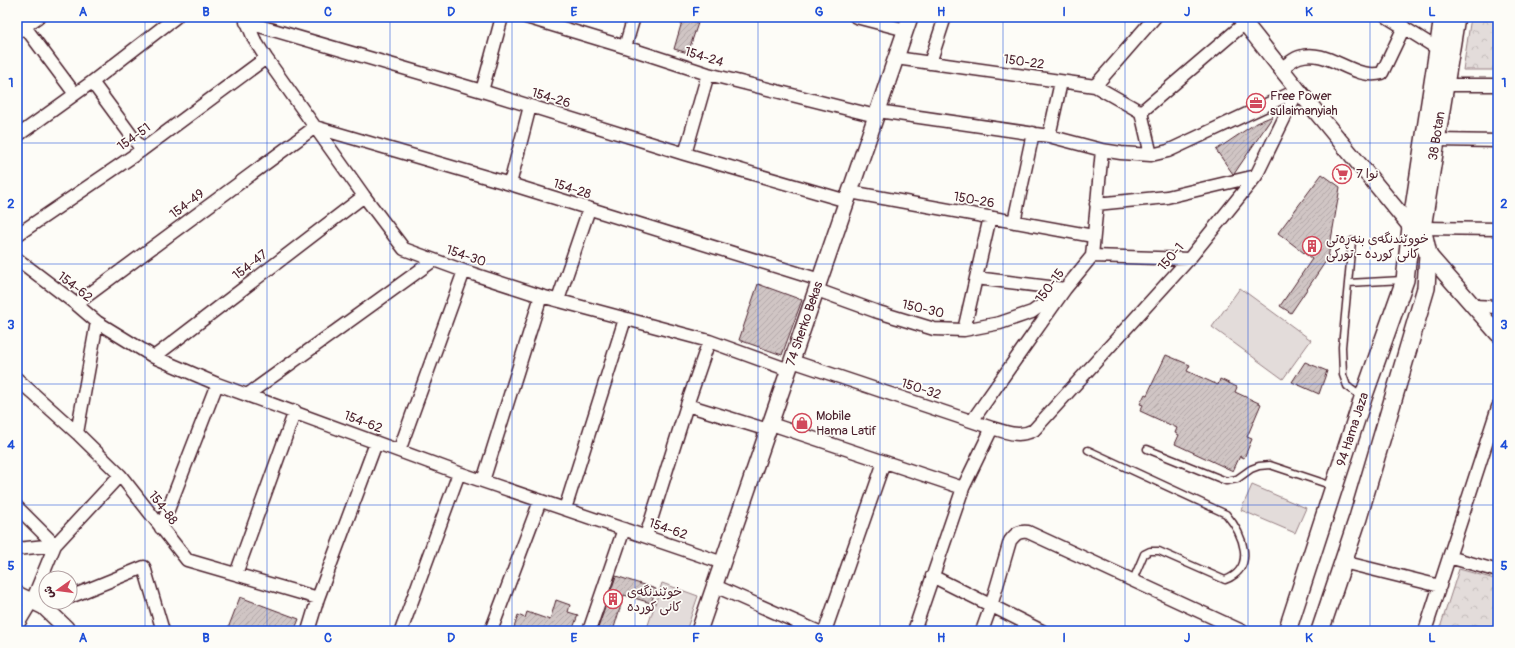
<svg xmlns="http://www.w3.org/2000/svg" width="1515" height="648" viewBox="0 0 1515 648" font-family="Pangolin,'Playpen Sans Arabic',sans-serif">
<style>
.forest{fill:url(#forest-crowns);stroke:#967e82}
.pitch{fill:#e3dcda;stroke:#967e82}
.building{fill:url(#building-hatch);stroke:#4a1f2b}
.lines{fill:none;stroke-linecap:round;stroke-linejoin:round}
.service-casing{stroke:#4a1f2b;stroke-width:9}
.minor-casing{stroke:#4a1f2b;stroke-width:15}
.tertiary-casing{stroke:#4a1f2b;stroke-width:18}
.secondary-casing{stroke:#4a1f2b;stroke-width:20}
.service{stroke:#fdfcf7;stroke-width:6}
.minor{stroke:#fdfcf7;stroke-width:12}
.tertiary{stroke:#fdfcf7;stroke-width:15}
.secondary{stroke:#fdfcf7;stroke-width:17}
.grid{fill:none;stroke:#1d4ed8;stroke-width:1;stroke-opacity:0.55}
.labels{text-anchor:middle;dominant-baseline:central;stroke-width:3.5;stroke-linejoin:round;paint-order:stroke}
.street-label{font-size:13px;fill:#4a1f2b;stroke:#fdfcf7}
.poi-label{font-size:13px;fill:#4a1f2b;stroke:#fdfcf7;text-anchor:start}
.neatline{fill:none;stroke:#1d4ed8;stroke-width:1.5}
.grid-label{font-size:13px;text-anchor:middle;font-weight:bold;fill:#1d4ed8}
</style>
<defs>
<pattern id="forest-crowns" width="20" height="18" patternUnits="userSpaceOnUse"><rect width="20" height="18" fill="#e3dcda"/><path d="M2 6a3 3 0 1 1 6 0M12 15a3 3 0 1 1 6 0" fill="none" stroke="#c4bcbb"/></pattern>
<pattern id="building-hatch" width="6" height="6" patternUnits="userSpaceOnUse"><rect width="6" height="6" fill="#d0c5c4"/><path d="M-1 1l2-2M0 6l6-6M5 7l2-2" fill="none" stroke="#b4a9a9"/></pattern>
</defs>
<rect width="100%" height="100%" fill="#fdfcf7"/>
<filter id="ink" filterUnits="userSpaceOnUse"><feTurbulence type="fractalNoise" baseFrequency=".025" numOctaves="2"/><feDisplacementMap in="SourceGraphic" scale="8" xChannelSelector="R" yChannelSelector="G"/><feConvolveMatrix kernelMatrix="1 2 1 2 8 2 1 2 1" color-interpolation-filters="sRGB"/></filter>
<g filter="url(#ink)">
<!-- forest -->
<path class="forest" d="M1471,17H1498V70H1463Z
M1459,569L1498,580V631H1439Z"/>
<!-- pitch -->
<path class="pitch" d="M1240,288L1311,340L1283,379L1212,327Z
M1252,485L1306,508L1295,533L1241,510Z
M662,583L698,596L686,631H646Z"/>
<!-- building -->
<path class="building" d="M683,18L698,23L688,53L674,49Z
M1273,116L1234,174H1233L1216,150L1256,123Z
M1322,174L1340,187L1328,258L1291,313L1280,306L1312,259L1278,233Z
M758,284L802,300L782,355L739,340Z
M1166,355L1190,365L1187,371L1218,385L1220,379L1237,387L1235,392L1261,404L1247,437L1252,439L1244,458L1240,456L1233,471L1175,444L1179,435L1175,433L1177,428L1140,411L1143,405L1140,404L1145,394L1147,395Z
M1305,362L1327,371L1319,394L1292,382Z
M616,576L656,589L651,603L624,595L613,631H597Z
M240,597L299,619L295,629L288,627L286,631H227Z
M556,600L570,605L568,612L578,615L572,631H513L518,615L525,618L527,612L550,620Z"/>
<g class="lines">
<!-- service casing -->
<g class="service-casing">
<path id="service" d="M1352,241L1342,347L1343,375L1347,386L1362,397
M1348,283L1403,280
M1147,449L1226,481L1237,479L1251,469L1259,466L1270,465L1333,486
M1088,450L1226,514C1243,534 1257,568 1225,580L1159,551H1150L1144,554L1133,580"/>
</g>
<!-- minor casing -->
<g class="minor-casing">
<path id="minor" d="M245,17L254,39L266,58L364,196L404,249L464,271L541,296L709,341L789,370
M526,17L625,47L708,74L876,116
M856,17L906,30
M1387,17L1438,49
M246,22L482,91L685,154L847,201
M25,27L75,94
M17,32L38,17
M625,47L634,17
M896,58L1095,86L1141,112
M930,63L945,17
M1281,69C1286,65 1293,59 1299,57C1328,47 1353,81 1382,73L1404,27
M92,82L142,150
M1445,85H1498
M1095,86L1155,17
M482,91L502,17
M878,111L1049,136L1102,150L1121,153L1151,155L1168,151L1298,90
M1141,112L1245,23
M1141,112L1151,155
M17,136L92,82L176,17
M1049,136L1061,82
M1437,140L1498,141
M685,154L708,74
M510,184L530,106
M850,192L1093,236
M1096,204L1167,197L1256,176
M1014,222L1033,133
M1422,228L1498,229
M17,235L142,150L266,58
M1092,256L1189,259
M17,259L76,304L97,322L154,357L217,384L459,473L723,563
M976,278L1065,289
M817,290L875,311L934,329L964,330L1000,323L1032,312L1057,294
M558,300L589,209
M76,304L315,127L510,184L820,280
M1473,306L1498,307
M964,330L990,217
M154,357L364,196
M792,361L992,428C1006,432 1019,438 1034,430L1189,259L1256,176L1298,90
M17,379L77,433L120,475L187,560L318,598
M247,395L434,260
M687,405L768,430
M972,421L1065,289L1092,256L1102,150
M771,424L963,488
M77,433L97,322
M399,451L464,271
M483,481L541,296
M17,507L55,545
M565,509L625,319
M161,528L217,384
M646,536L687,405L709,341
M17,549L55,545
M1449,557L1498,571
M1343,562L1440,586
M236,574L295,411
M932,576L1042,631
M715,586L817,631
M70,597L144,567L163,631
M44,607L56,602
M17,626L32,601L55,545L120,475
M308,631L318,598L376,443
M401,631L459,473
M491,631L540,501
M589,631L624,529
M825,631L884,462
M914,631L963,488L992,428
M982,631L991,606L1010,541C1016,533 1019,531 1028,532L1242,631
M1425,631L1498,407"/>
</g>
<!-- tertiary casing -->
<g class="tertiary-casing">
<g id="tertiary">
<path d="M1240,17L1298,90L1411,227L1428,254L1498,334"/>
<path d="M17,594L44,607L66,628L67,631"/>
<path id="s1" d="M699,631L910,17"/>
</g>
</g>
<!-- secondary casing -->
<g class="secondary-casing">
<g id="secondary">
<path id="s2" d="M1287,631L1363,398L1405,280L1411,227L1443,17"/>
<path id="s3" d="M1320,631L1358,518L1426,288L1428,254L1422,228L1456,17"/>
</g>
</g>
<!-- service -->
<use href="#service" class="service"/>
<!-- minor -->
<use href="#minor" class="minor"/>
<!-- tertiary -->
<use href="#tertiary" class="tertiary"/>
<!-- secondary -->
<use href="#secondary" class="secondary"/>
</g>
</g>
<!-- grid -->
<path class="grid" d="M145,17V631M267,17V631M390,17V631M512,17V631M635,17V631M758,17V631M880,17V631M1003,17V631M1125,17V631M1248,17V631M1370,17V631M17,143H1498M17,264H1498M17,384H1498M17,505H1498"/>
<!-- icons -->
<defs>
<g id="office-ring" transform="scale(1)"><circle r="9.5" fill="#fdfcf7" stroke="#d1495b" stroke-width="1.5"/><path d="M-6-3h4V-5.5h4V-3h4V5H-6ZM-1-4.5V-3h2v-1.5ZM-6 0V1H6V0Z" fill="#d1495b"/></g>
<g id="supermarket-ring" transform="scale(1)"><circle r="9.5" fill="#fdfcf7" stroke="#d1495b" stroke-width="1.5"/><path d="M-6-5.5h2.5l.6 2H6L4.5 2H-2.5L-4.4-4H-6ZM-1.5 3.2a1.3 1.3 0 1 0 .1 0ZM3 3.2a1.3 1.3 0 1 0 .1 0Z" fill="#d1495b"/></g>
<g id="building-ring" transform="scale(1)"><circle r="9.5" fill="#fdfcf7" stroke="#d1495b" stroke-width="1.5"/><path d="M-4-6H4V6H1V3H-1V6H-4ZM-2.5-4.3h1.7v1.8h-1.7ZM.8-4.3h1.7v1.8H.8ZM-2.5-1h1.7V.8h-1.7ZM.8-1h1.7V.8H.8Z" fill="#d1495b"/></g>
<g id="shop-ring" transform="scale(1)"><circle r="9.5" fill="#fdfcf7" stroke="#d1495b" stroke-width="1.5"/><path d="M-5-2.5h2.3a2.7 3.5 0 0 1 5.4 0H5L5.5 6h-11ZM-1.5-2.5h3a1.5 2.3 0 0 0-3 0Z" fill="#d1495b"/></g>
</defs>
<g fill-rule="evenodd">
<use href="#office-ring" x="1256" y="103"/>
<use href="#supermarket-ring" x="1342" y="174"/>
<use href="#building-ring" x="1312" y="246"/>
<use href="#shop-ring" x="802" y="423"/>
<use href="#building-ring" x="613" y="599"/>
</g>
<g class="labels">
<!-- street labels -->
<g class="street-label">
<text transform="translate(704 57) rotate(17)">154-24</text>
<text transform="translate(1024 62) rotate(8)">150-22</text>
<text transform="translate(551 98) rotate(17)">154-26</text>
<text stroke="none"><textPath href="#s3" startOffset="513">38 Botan</textPath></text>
<text transform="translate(134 137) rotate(-36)">154-51</text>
<text transform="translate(572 189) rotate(18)">154-28</text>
<text transform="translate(974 200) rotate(10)">150-26</text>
<text transform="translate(187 204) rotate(-37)">154-49</text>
<text transform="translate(466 256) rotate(19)">154-30</text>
<text transform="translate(1171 257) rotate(-49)">150-1</text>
<text transform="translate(250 265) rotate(-38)">154-47</text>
<text transform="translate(1050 286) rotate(-53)">150-15</text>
<text transform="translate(75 287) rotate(38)">154-62</text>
<text transform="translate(923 309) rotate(13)">150-30</text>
<text stroke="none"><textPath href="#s1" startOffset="325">74 Sherko Bekas</textPath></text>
<text transform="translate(921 389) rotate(18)">150-32</text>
<text transform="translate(363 422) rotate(21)">154-62</text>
<text stroke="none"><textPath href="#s2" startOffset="212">94 Hama Jaza</textPath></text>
<text transform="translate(163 508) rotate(52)">154-88</text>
<text transform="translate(668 529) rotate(19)">154-62</text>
</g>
<!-- poi labels -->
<g class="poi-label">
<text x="1270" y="96">Free Power<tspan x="1270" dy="15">sulaimanyiah</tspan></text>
<text x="1356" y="174">نوا 7</text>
<text x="1326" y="239">خووێندنگەی بنەڕەتی<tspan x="1326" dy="15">کانی کوردە - تورکی</tspan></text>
<text x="816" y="416">Mobile<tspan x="816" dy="15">Hama Latif</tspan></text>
<text x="627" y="592">خوێندنگەی<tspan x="627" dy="15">کانی کوردە</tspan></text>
</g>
</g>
<!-- margin -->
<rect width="1515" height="648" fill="none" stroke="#fdfcf7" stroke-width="44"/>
<!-- north arrow -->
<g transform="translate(58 590) rotate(256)"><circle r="19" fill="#fdfcf7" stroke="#b5a4a5"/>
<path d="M0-3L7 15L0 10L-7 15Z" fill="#d1495b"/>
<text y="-6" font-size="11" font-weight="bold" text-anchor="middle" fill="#4a1f2b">ش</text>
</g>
<rect x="22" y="22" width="1471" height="604" class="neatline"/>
<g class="grid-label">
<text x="83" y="16">A</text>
<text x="206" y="16">B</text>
<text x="328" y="16">C</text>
<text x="451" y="16">D</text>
<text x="574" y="16">E</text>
<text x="696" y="16">F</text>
<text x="819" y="16">G</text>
<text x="941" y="16">H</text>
<text x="1064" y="16">I</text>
<text x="1187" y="16">J</text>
<text x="1309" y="16">K</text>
<text x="1432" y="16">L</text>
<text x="11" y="87">1</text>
<text x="1504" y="87">1</text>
<text x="11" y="208">2</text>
<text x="1504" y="208">2</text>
<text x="11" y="329">3</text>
<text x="1504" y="329">3</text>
<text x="11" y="449">4</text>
<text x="1504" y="449">4</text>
<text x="11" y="570">5</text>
<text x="1504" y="570">5</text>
<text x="83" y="642">A</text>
<text x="206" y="642">B</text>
<text x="328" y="642">C</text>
<text x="451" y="642">D</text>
<text x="574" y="642">E</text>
<text x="696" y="642">F</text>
<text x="819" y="642">G</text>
<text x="941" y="642">H</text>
<text x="1064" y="642">I</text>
<text x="1187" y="642">J</text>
<text x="1309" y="642">K</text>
<text x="1432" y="642">L</text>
</g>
</svg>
